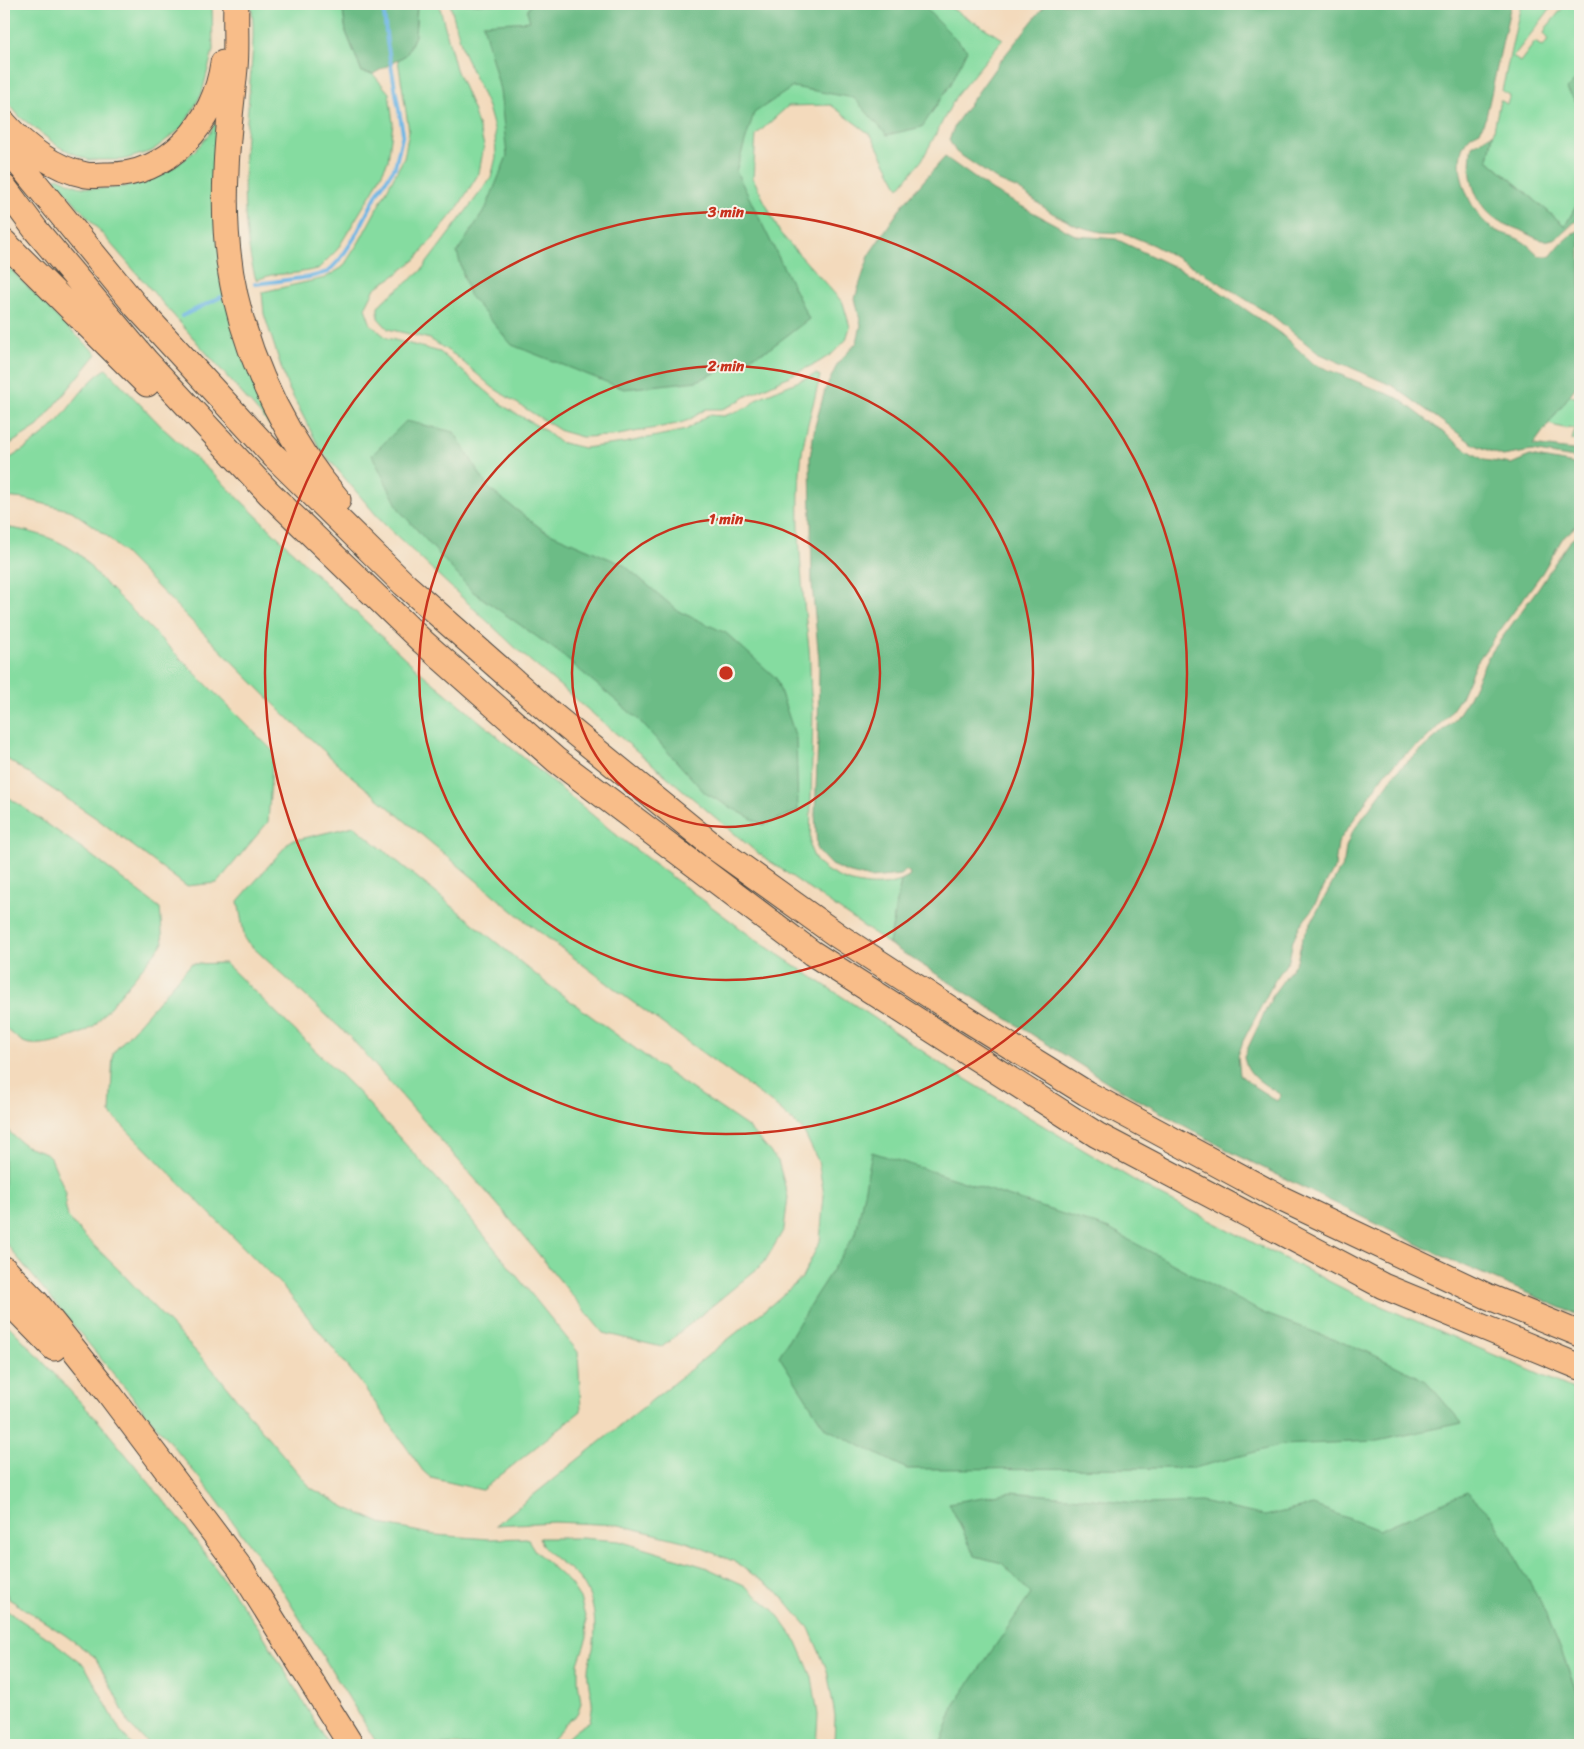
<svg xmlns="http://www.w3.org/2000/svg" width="1584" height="1749" viewBox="0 0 1584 1749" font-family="Sriracha,sans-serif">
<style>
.green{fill:#85dca0;stroke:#588466}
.forest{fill:#6cbc86;stroke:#4c7458}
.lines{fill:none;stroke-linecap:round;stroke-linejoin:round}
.stream{stroke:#6db6e5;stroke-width:4}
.highway-casing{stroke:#494541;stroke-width:27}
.highway{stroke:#f8bd89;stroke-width:25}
.ring{fill:none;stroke:#c8321e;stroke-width:2.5}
.centre{fill:#c8321e;stroke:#f7f3e8;stroke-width:2.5}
.ring-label{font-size:15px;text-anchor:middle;font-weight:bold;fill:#c8321e;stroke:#f7f3e8;stroke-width:4;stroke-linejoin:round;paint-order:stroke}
</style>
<rect width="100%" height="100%" fill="#f7f3e8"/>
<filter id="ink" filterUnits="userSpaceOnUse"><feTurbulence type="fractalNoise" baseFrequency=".02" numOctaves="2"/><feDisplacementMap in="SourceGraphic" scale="10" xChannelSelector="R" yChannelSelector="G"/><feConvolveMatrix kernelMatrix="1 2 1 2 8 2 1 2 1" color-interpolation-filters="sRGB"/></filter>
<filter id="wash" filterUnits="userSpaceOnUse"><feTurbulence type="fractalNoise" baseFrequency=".0096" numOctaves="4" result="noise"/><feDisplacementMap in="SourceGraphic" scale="20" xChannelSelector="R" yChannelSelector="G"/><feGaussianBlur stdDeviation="1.12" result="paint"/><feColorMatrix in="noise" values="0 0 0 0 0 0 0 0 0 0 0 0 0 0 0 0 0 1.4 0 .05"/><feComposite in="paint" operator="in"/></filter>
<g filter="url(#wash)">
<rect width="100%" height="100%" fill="#f3dabc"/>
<!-- green -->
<path class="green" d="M4,4H212L213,50L202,93L183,127L152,151L123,160H88L59,147L20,117L4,98Z
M251,4H342L346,32L362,72L373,74L389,93L393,123L388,161L374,189L337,250L318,269L297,273L271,275L256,280C239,221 244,156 249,95C251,64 256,34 251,4Z
M417,4H439L456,69L473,109L484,145L479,173L458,207L416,259L394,276L375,288L365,308L371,325L387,338L440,352L505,407L546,431L559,442L584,448L624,443L686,430L708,415L724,416L748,407L758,398L816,374L820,376C814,404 804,432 801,461C795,521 802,589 809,648C811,669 809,689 813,709L810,848C812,852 814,858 817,862C831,878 860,887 882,885C888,885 895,883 901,881L889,944L755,851L521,653L383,523L320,449L287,385L264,314L262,292L325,278L343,267L359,242L404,158L409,131L398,60C417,48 416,24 417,4Z
M450,4H944L1003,39L956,96L922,160L899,188L871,135L831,105L788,106L756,135L753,178L780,233L843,303L850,327L846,340L833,353L819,362L747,396L732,405L722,409H706L689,420L677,424L613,436L582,437L561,431L515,402L492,387L456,356L430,339L388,329L378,318V307L383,301L420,272L491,178L496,157L495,132L488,107L463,51Z
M1521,4H1554L1513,57L1520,62L1535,42L1543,47L1548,40L1544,34L1546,28L1566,4H1580V199L1565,226L1488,160L1500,100L1507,104L1510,95L1502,91Z
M218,118L215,181L275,428L273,429L55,180L57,177C65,180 74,186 82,187C130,194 176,175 206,138C211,132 214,124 218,118Z
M4,262L64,324L97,354L38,426L4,448Z
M106,369L165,430L225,485L334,592L419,671L619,837L756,940L876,1019L947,1068L1152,1191L1358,1296L1580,1392V1745H834L835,1716L827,1670L809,1628L777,1591L733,1561L687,1542L619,1525L554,1522L496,1525L771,1305L802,1278L820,1241L824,1195L818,1161L803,1130L772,1103L627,998L520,917L350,775L286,716L107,536L72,511L25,499L4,497V462C23,450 41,439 56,423C73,405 85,382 106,369Z
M1569,395L1580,399L1579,440H1572L1575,429L1568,427L1567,429L1548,424Z
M4,527C31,531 59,538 81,556C87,562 93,571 99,577L273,751L268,822L217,883L186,886L96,818L4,757Z
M4,794L83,849L160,908L163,943L94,1026C82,1036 42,1048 26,1043C19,1041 11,1032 4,1027Z
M354,826L546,983L667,1072L748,1127L778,1161L788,1197L784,1229L764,1263L662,1347L603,1333L504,1212L350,1037L245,940L238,901L291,840L300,839Z
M225,963L354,1088L449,1192L578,1352L581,1411L482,1490L431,1478L423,1471L362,1384L285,1289L110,1113L113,1053L191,964Z
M4,1121L10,1133L26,1146L46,1153L51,1158L66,1193L65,1204L68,1217L84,1236L120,1271L217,1374L255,1422L311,1488L347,1508L385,1525L435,1535L489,1539L527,1538L535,1551L570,1583L580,1598L586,1620L587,1637L578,1664V1681L581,1703L577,1714L565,1724L548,1745H378L277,1582L214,1496L4,1241Z
M4,1321L17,1334L99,1422L184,1525L259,1628L329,1745H150L130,1726L113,1690L95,1657L65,1635L9,1599L4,1588Z
M539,1538H581L619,1541L705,1567L744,1585L774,1610L797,1642L812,1677L818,1715L816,1745H559L576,1730L590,1721C591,1715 593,1708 592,1702C591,1691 587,1682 588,1671C588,1664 591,1656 593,1649C597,1626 595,1600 582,1582C570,1565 545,1557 539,1538Z
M4,1609L51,1640L85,1666L121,1732L133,1745H4Z"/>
<!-- forest -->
<path class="forest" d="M342,4H417L415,36L406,55L373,74L362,72L346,32Z
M531,4H921L967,50L951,84L922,127L887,135L854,98L793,87L754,113L736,171L809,319L769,349L697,381L624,389L512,345L469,295L457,252L486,208L507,156L500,90L483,24L530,21L527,11Z
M1046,4H1511L1486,117L1480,131C1477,133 1472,134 1470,137C1446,158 1470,215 1493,229C1498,232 1505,234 1511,236C1523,240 1531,247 1539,256H1551C1558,246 1568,235 1580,230V381L1533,445L1580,451V459L1532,451L1503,456L1473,444L1393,386L1318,353L1274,317L1199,270L1153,245L1124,233L1101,232L1077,226L1052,213L1018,189L999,181L956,152L949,140L956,123L998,64Z
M1579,76H1580V102H1576L1567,89Z
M1493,133L1488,160L1565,226L1580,199V218C1570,224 1562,238 1549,240C1540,242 1528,234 1520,230C1512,227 1503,224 1496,219C1472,202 1467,172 1472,146Z
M945,157L993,191L1077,236L1116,239L1206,282L1281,334L1314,364L1398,398L1461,446L1484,460L1511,464L1530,456L1580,465V522L1562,539L1542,573L1476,663L1461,697L1447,717L1424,741L1406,754L1384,774L1338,843L1335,867L1310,913L1300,925L1293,940L1289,960L1275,980L1243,1041L1238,1056L1240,1075L1255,1087L1277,1101L1281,1095C1266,1085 1246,1076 1244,1056L1274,993L1297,961L1302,939L1344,862L1346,847L1351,834L1397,771L1454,721L1467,701L1488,657L1539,587L1568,543L1580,531V1316L1446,1258L1231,1152L1112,1085L889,944L901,881L909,877L910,873L906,870L900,875L870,878L847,872L831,865L817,850L815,813L818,740L819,660L812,584L810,457L815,426L825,390L838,363L857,342L861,325L855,298L870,253L904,203Z
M406,421L454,432L489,489L543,530L624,565L678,611L726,633L776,678L796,738L798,811L763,825L705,793L639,720L557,651L472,591L400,511L372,455Z
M872,1152L1109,1229L1263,1313L1368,1352L1426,1381L1462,1423L1377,1441L1282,1445L1194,1468L907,1469L825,1428L779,1356L814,1298L856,1233Z
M1011,1492L1149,1504L1201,1502L1265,1516L1313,1505L1379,1530L1467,1492L1492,1516L1539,1599L1557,1640L1580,1701V1745H940L955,1704L1031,1594L1002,1563L975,1556L949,1503Z"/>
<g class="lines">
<!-- stream -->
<path class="stream" d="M255,284L310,277L328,272L341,258L355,237L378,192L395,167L403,133L387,42L383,4
M182,316L221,297"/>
</g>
</g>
<g filter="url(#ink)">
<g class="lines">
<!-- highway casing -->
<g class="highway-casing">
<path id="highway" d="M236,4C235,25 237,47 235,68C232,102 227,136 226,171C224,212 226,255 235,295C252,370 289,443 338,500
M4,123C24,146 54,169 86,175C92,176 99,175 105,175C168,177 215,123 223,63
M4,145L136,306L275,457L404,584L549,712L717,849L837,935L949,1008L1086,1093L1282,1199L1487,1296L1580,1334
M4,187L36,230L146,361L269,493L423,642L556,760L812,953L1097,1135L1383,1286L1580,1367
M4,242L147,384
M4,1269L37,1303L108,1392L241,1569L351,1745
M4,1297L54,1348"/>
</g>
<!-- highway -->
<use href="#highway" class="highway"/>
</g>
</g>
<!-- distance rings -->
<g class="ring">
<circle cx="726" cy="673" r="154"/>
<circle cx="726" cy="673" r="307"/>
<circle cx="726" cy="673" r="461"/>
</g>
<circle cx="726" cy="673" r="8" class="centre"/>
<g class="ring-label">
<text x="726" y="217">3 min</text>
<text x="726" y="371">2 min</text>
<text x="726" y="524">1 min</text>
</g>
<!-- margin -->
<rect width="1584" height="1749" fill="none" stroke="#f7f3e8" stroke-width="20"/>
</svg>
